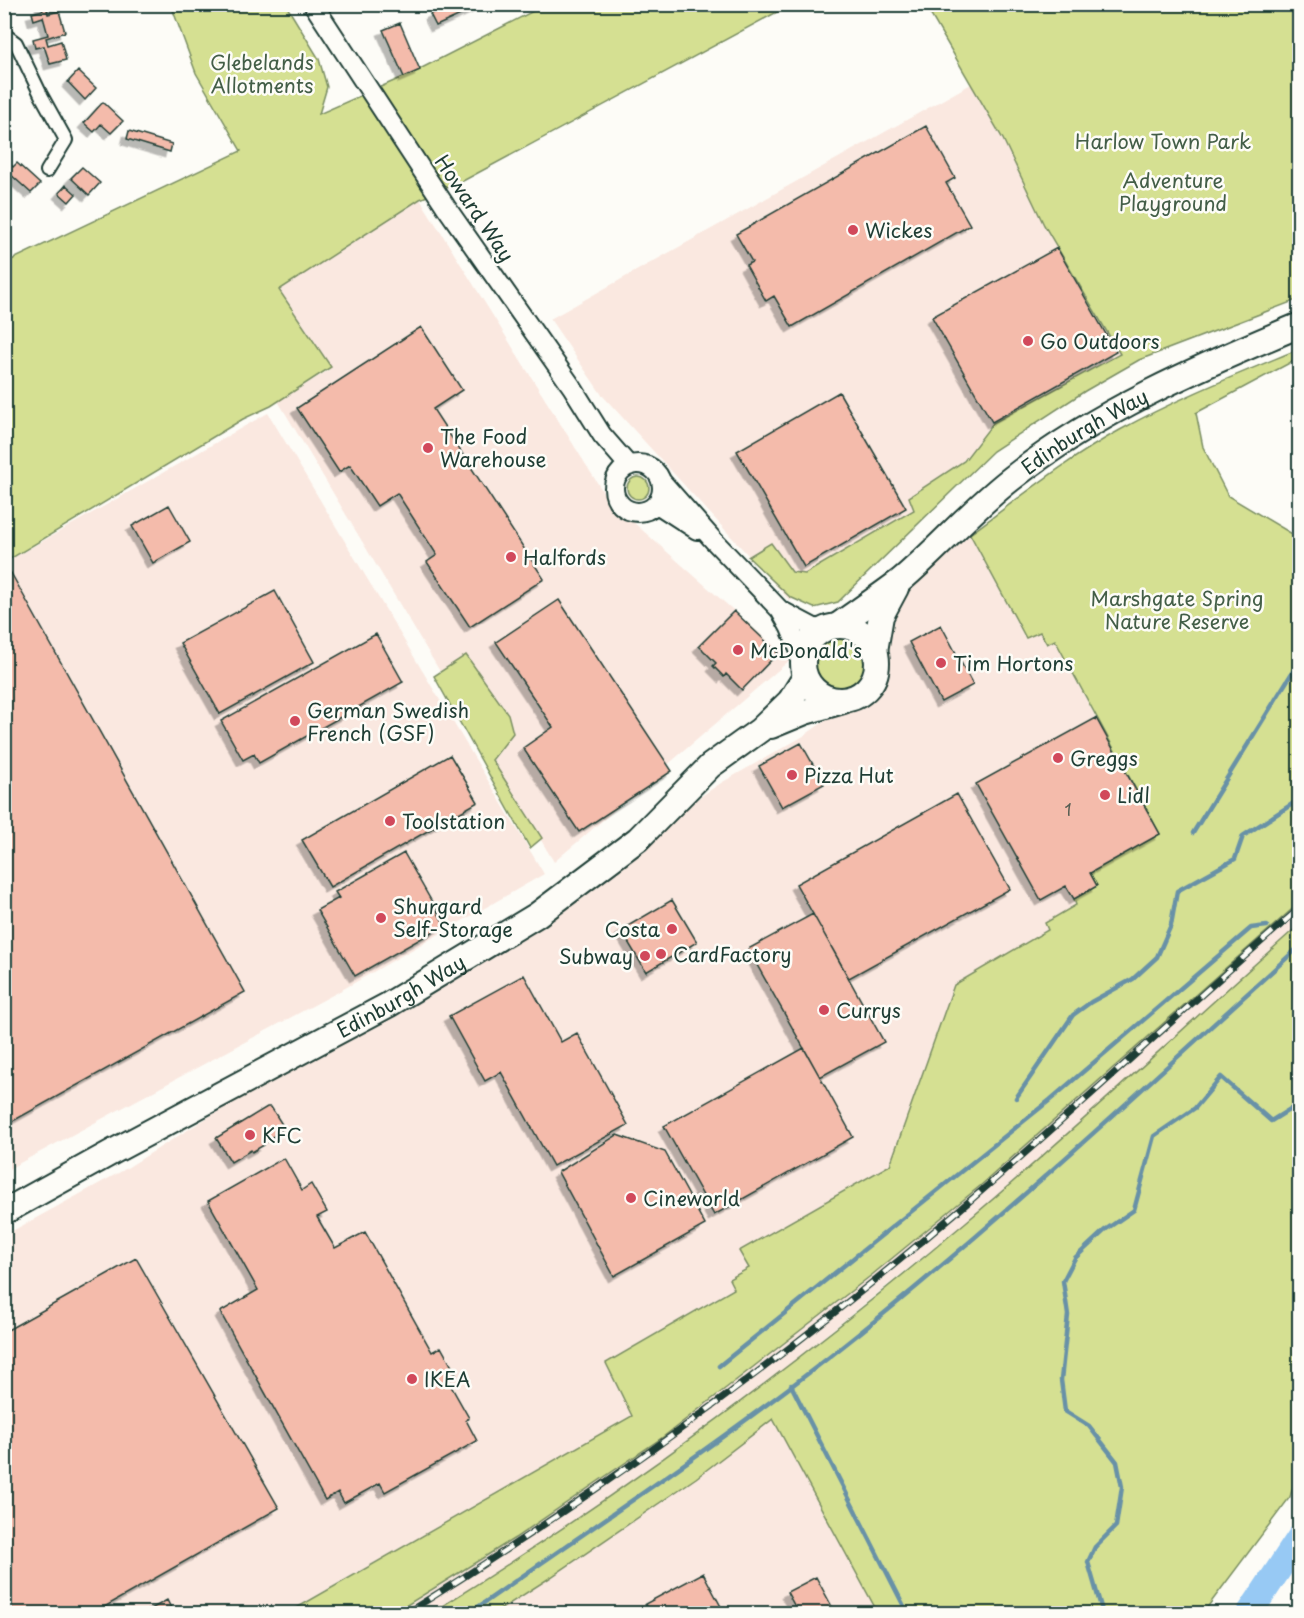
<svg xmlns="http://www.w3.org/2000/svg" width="1304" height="1618" viewBox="0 0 1304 1618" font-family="'Playpen Sans',sans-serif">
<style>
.built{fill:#fae8e0}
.green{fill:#d5e092;stroke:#7a8e63;stroke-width:1.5}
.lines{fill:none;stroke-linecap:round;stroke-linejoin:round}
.stream{stroke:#6791a7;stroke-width:4.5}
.river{stroke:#97c9f4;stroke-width:26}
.building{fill:#f4bbab;stroke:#1f3d34;stroke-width:1.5;filter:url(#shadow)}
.street-casing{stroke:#1f3d34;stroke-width:16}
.secondary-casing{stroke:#1f3d34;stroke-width:22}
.highway-casing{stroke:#1f3d34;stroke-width:28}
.street{stroke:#fdfcf7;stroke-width:12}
.secondary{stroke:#fdfcf7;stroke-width:18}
.highway{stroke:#fdfcf7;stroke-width:24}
.rail-casing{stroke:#1f3d34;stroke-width:7}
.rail{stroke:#fdfcf7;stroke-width:4.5;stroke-dasharray:14;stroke-linecap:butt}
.poi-dot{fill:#d1495b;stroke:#fdfcf7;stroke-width:2}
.labels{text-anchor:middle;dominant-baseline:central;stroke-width:5;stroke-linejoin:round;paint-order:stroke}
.number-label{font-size:16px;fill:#545c52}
.park-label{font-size:20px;fill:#435e47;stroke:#fdfcf7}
.street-label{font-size:20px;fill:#1f3d34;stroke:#fdfcf7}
.poi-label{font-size:20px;fill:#1f3d34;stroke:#fdfcf7;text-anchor:start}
</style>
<defs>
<filter id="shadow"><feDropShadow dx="-5.5" dy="5.5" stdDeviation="0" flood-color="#0004"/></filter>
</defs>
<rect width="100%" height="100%" fill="#fdfcf7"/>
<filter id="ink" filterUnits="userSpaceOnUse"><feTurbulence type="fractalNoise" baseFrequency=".0167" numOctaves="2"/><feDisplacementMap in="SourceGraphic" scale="12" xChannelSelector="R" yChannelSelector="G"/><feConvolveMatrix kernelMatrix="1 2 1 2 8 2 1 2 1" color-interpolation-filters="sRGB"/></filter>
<g filter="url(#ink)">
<!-- built -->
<path class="built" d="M971,84L1125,354L992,430L908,518L790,601L602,395L550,319Z
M420,199L608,500L790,660L554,862L278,401L329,370L278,290Z
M268,413L544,874L340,991L5,1171L4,563Z
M970,534L1025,638L1040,631L1055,640L1096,718L1160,834L1090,873L1097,886L1074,899L1076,905L1045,923L1048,930L954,985L891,1165L740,1251L749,1268L734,1288L606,1363L633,1416L286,1613L5,1614V1235L122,1171L388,1005L721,783L802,737L881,682L897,598Z
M1299,903V925L1098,1107L966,1222L785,1368L611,1496L470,1589L431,1613L394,1614L515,1538L662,1437L873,1274L980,1186Z
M773,1419L878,1613L495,1614L551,1577L696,1478Z"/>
<!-- green -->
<path class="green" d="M171,5H286L319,59L327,87L319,114L410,74L545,5H790L461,182L420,199L279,290L331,367L271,406L243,419L5,562V263L241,151L196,73Z
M925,5H1299V299L1139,360L1085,391L993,451L838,602L814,608L790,597L748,557L771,543L792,572L805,574L914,510L909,497L964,461L993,423L1120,354L1044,225L1003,139Z
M1299,349V358L1196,413L1203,447L1228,496L1299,538V903L980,1186L873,1274L663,1437L515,1538L394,1613L286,1614L632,1416L606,1363L734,1289L729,1279L749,1268L739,1251L890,1165L954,985L1048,930L1045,923L1076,905L1074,899L1097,886L1090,873L1160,834L1055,640L1047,644L1040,632L1026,638L970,534C1019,498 1067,459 1120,430C1178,398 1239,374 1299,349Z
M627 488a11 11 0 1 1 22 0a11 11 0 1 1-22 0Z
M811 664a28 28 0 1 1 56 0a28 28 0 1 1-56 0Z
M466,655L508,714L513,733L492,760L542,838L530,848L434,676Z
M1299,925V1467L1290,1497L1203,1613H878L773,1419L696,1478L551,1577L495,1613H431C619,1497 797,1365 966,1222C1080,1126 1188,1023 1299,925Z"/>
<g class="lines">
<!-- stream -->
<path class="stream" d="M1193,833L1300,660
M1016,1098L1073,1015L1091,1002L1133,979L1157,957L1171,925L1177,891L1235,859L1243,836L1300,799
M719,1366L1050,1100L1251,928L1267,926
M791,1385L908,1614
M478,1607C597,1524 718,1444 832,1355C995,1227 1146,1085 1300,946
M1103,1614L1088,1562L1095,1547L1116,1526L1122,1487L1117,1462L1089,1426L1065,1411L1061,1380L1068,1315L1063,1281L1075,1258L1105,1230L1134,1210L1154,1136L1195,1108L1221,1077L1271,1121L1300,1103"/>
<!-- river -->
<path class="river" d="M1249,1614L1300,1537"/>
</g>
<!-- building -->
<path class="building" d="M41,4H60V6L47,10L48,14L59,11L65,32L46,38L48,45L61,41L66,60L50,64L44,46L35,48L33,39L48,35L43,17L34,20L32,13L43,10Z
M451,4H485L436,26L430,14Z
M400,23L420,70L404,77L383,30Z
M78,71L96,88L85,100L68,82Z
M103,102L123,121L111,133L101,124L94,132L84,123Z
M926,126L955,178L946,183L970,225L792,327L774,296L766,301L746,265L752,262L736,234Z
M129,131L172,144L170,152L127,139Z
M4,159L13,167L17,163L40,184L31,193L9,173L4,178Z
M82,167L100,183L89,195L71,178Z
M66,185L76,194L69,202L59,193Z
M1057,248L1116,352L992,422L932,317Z
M421,327L462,390L433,409L544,579L470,627L427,562L437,555L397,493L377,506L350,465L339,472L297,408Z
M839,392L906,508L804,567L737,451Z
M169,505L190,542L153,563L132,526Z
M11,573L245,992L4,1126V576Z
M275,591L314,662L220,714L180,643Z
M559,600L672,771L579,832L523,748L553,727L496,642Z
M734,611L778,653L742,690L726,674L724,677L713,666L716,663L699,646Z
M941,625L973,685L941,702L909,642Z
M376,634L403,682L259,763L254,754L243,760L221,721Z
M1096,718L1160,834L1090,873L1097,886L1074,899L1066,886L1041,900L976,784Z
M801,743L824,784L782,807L759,766Z
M450,755L478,802L330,887L302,840Z
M957,794L1010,889L849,978L796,884Z
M404,853L445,925L355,976L317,910L339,898L335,892Z
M672,900L697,942L646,972L621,930Z
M813,914L884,1042L820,1077L748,949Z
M524,975L561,1042L577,1033L628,1125L553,1166L501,1072L485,1081L449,1016Z
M804,1048L853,1137L714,1215L664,1126Z
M267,1107H271L283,1126L280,1133L262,1142L264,1145L252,1152L251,1150L231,1162L216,1138Z
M617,1135L665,1152L705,1225L614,1276L558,1172Z
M284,1158L302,1190L311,1184L327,1212L317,1217L335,1248L365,1232L432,1352L441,1347L456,1374L447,1379L469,1418L466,1420L477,1441L385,1492L380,1483L344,1503L338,1492L325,1500L220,1312L258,1290L208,1201Z
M136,1258L279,1508L92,1614H4V1332Z
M703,1573L725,1614H650L645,1604Z
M816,1577L836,1614H799L787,1592Z
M167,1600L174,1614H142Z"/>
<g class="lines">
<!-- street casing -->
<g class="street-casing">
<path id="street" d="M4,34L16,43L41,95L66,140L47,171"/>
</g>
<!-- secondary casing -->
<g class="secondary-casing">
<path id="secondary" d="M313,4L446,207L572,387L602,435L629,466
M614 488a24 24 0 1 1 48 0a24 24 0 1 1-48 0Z
M662,482L714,541L780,610L790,628L803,659
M657,504L697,530
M780,610L816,629L830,627"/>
</g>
<!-- highway casing -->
<g class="highway-casing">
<g id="highway">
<circle cx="840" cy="663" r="37"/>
<path id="s1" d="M837,626C858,611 879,597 900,581C938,549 971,510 1011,479C1097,411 1199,367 1300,325"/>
<path d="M875,651L881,616L896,588"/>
<path d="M771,726L805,712L843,701"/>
<path id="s2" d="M4,1212L116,1150L388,1005L537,915L638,839L710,766L760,730L790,701L805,677"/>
</g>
</g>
<!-- street -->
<use href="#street" class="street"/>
<!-- secondary -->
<use href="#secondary" class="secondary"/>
<!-- highway -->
<use href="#highway" class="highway"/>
<!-- rail casing -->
<g class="rail-casing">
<path id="rail" d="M405,1614C592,1498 771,1369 939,1227C1062,1124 1178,1013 1300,908"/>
</g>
<!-- rail -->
<use href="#rail" class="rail"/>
</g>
</g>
<!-- markers -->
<g class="poi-dot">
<circle cx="853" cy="230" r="6"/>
<circle cx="1028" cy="341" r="6"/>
<circle cx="428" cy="448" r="6"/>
<circle cx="511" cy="557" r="6"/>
<circle cx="738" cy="650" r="6"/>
<circle cx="941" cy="663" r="6"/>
<circle cx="295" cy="721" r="6"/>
<circle cx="1058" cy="758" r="6"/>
<circle cx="792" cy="775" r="6"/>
<circle cx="1105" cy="795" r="6"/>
<circle cx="390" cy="821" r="6"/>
<circle cx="381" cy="918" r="6"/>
<circle cx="672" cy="929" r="6"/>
<circle cx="661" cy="954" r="6"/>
<circle cx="645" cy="956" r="6"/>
<circle cx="824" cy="1010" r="6"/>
<circle cx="250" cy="1135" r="6"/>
<circle cx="631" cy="1198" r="6"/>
<circle cx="412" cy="1379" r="6"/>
</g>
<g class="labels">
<!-- number labels -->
<g class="number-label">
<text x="1068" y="809">1</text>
</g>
<!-- park labels -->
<g class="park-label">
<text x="262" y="62">Glebelands<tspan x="262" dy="23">Allotments</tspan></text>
<text x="1163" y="141">Harlow Town Park</text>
<text x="1173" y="180">Adventure<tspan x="1173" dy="23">Playground</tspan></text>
<text x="1177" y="598">Marshgate Spring<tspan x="1177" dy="23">Nature Reserve</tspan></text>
</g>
<!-- street labels -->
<g class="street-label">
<text transform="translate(475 208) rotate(56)">Howard Way</text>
<text stroke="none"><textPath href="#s1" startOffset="316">Edinburgh Way</textPath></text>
<text stroke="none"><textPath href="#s2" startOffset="452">Edinburgh Way</textPath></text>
</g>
<!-- poi labels -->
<g class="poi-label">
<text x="865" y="230">Wickes</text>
<text x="1040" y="341">Go Outdoors</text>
<text x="440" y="436">The Food<tspan x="440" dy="23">Warehouse</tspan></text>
<text x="523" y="557">Halfords</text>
<text x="750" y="650">McDonald's</text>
<text x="953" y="663">Tim Hortons</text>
<text x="307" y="710">German Swedish<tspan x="307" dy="23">French (GSF)</tspan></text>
<text x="1070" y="758">Greggs</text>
<text x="804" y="775">Pizza Hut</text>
<text x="1117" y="795">Lidl</text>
<text x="402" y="821">Toolstation</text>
<text x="393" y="906">Shurgard<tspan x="393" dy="23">Self-Storage</tspan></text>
<text x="660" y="929" text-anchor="end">Costa</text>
<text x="673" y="954">CardFactory</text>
<text x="633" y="956" text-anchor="end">Subway</text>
<text x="836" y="1010">Currys</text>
<text x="262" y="1135">KFC</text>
<text x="643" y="1198">Cineworld</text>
<text x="424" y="1379">IKEA</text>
</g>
</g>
<!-- margin -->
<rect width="1304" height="1618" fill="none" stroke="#fdfcf7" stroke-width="24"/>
<rect x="12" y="12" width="1280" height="1594" fill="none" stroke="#1f3d34" stroke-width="2" filter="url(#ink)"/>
</svg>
